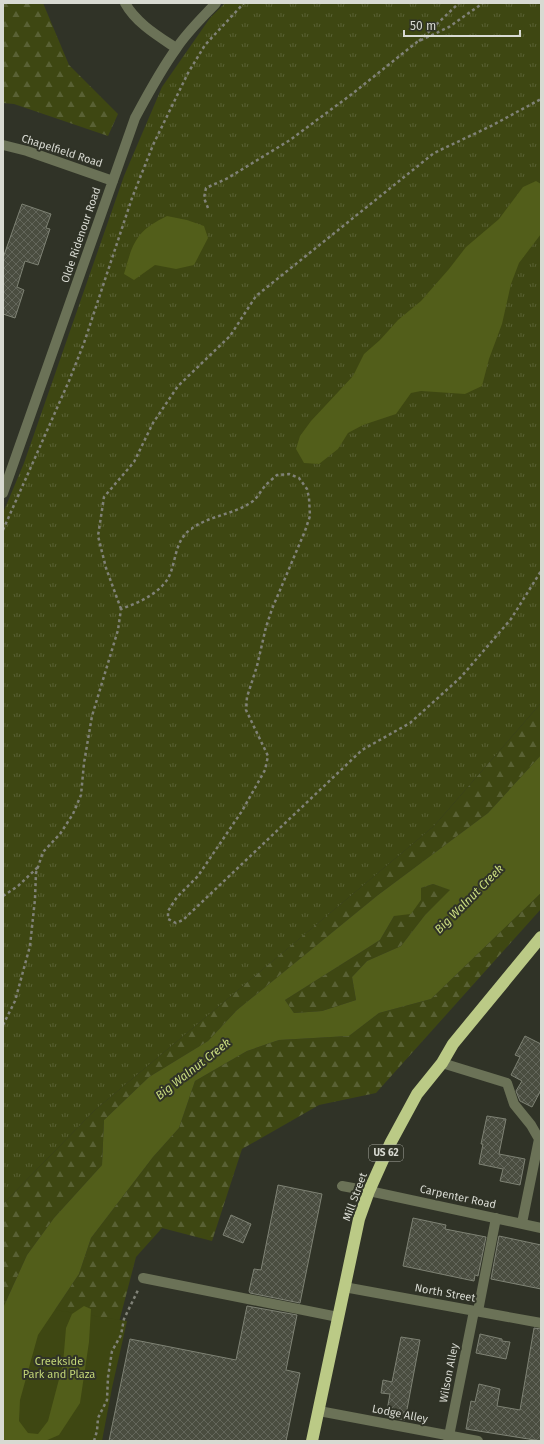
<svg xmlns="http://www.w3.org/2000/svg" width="544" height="1444" viewBox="0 0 544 1444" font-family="'Fira Sans',sans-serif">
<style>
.grass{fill:url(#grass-tufts)}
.forest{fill:url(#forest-firs)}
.green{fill:#3e4712}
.water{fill:#525e1a;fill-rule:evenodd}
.building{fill:url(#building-cross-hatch);stroke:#7e8274}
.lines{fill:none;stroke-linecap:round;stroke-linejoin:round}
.path{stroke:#808278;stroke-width:2.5;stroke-dasharray:3 3;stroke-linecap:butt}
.minor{stroke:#6b7257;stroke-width:10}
.highway{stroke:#bbca86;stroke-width:12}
.labels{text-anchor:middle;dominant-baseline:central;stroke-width:4;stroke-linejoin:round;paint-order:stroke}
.shield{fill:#303327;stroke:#a6a89f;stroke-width:1}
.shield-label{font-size:10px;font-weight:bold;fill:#d8dad2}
.street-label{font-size:11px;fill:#d8dad2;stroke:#303327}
.park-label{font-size:11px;fill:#c2d577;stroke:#303327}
.water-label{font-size:12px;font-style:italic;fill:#cadd7f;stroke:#303327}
</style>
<defs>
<pattern id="grass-tufts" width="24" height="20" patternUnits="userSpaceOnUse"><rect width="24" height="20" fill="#3e4712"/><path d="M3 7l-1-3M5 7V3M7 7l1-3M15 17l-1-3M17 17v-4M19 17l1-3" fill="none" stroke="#596134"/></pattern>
<pattern id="forest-firs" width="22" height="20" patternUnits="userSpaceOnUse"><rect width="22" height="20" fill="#3e4712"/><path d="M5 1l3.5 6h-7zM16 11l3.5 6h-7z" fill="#596134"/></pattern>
<pattern id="building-cross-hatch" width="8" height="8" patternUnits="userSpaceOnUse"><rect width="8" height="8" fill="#4a4d40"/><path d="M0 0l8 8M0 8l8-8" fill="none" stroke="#63665b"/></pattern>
</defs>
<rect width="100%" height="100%" fill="#303327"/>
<!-- grass -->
<path class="grass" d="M225,3H541V703L434,826L95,1110L3,1204V513L24,463L124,176L162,87L210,18Z"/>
<!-- forest -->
<path class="forest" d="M3,3H43L69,65L118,114L108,136L14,104L3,103Z
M541,703V755L488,813L378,895L237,1010L208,1041L149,1077L104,1120L102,1165L54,1218L27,1255L3,1308V1204L95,1110L434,826Z
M433,884L451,890L425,915L401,946L367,961L352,977L356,1000L322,1011L294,1013L285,1000L380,940L394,916L421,888Z
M541,893V909L376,1093L319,1105L242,1149L212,1241L162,1228L136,1257L88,1441L38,1335L79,1274L91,1238L153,1157L179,1128L195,1081L247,1051L279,1040L349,1036L379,1013L431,999Z"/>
<!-- green -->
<path class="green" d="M3,1302L127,1321L112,1388L102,1441H3Z"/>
<!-- water -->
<path class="water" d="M536,181L541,184V234L519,263L511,284L502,324L489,359L482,386L465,394L421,391L411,393L396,414L363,425L348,433L338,449L319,464L304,463L296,449L300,436L311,421L353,376L364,354L380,340L398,320L421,301L449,269L466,247L499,219L523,187Z
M167,216L187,220L204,226L208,238L194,265L176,269L155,265L134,280L124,274C133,242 136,231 167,216Z
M541,755V893L431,999L379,1013L349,1036L279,1040L247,1051L195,1081L179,1128L153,1157L91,1238L79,1274L38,1335L20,1400L19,1421L28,1433L38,1434L48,1421L63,1364L66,1328L72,1314L84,1306L91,1309L89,1342L80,1403L59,1435L45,1441H3V1308L27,1255L54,1218L102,1165L104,1120L149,1077L208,1041L237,1010L378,895L488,813ZM433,884L450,890L425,915L401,946L367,961L352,977L356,1000L322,1011L294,1013L285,1000L380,940L394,916L411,914L421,900V888Z"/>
<!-- building -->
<path class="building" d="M22,204L51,214L46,228L50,229L38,265L25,261L17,287L24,290L15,318L3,314V258Z
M525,1036L541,1044V1090L532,1107L520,1101L516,1091L522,1081L511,1075L520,1057L515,1055Z
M487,1116L506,1119L499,1154L525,1159L520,1185L500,1181L503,1169L479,1164L483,1144H481Z
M278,1185L322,1194L300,1303L250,1293L249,1291L254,1269L261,1270Z
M231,1215L251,1224L243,1243L223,1235Z
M413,1218L446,1225L445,1229L486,1237L478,1276L475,1275L474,1281L403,1266Z
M499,1236L541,1245V1289L491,1279Z
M247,1306L297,1315L286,1370L300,1373L286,1441H109L130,1339L236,1360Z
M534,1328L541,1329V1441L466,1429L471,1401L475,1402L479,1384L500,1389L497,1406L520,1410Z
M480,1334L502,1339V1341L510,1342L506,1359L476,1353Z
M401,1337L420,1340L405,1420L386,1416L390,1394L381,1393L383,1380L392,1382Z"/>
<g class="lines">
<!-- path -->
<path class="path" d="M419,41L459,3
M208,208L204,198L206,188L228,178L290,140L352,94L417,42L449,27L483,3
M3,530L69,381L84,343L132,198L153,145L188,73L205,45L244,3
M121,609L106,568L98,536L104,497L134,462L153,423L178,386L230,336L256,296L434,153L491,126L541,99
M3,896L18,886L38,867
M3,1025L15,1001L30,946L35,899L36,873L43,852L60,834L73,814L81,795L84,763L92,716L118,630L121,609C135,604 152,597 163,585C178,570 171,543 191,529C210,515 234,515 253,501C258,497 261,490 266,485C269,481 274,478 277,475L289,474L299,478L307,489L309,498L310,516L305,531L272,609L266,627L257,666L247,697L246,710L268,756L265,770L242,811L198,876L177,897L168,911V919L176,923L183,920L362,750L410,723L461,677L511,619L541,571
M94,1441L97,1431L98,1418L107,1400L108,1377L112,1351L121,1335L124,1319L139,1288"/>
<!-- minor -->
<path class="minor" d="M125,3C136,23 158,36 176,48
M3,145L27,151L113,181
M3,493L135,118C148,94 160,71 176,49C187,32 202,18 216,3
M442,1063L507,1083L514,1104L531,1125L539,1139L522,1223
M342,1186L369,1191L541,1228
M143,1278L338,1317
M344,1287L541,1323
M478,1311L496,1218
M319,1411L478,1441
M448,1441L474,1311"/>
<!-- highway -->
<path class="highway" d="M312,1441L359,1219L369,1191L391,1142L417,1094L442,1063L453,1044L541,937"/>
</g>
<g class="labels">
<!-- shield labels -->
<rect class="shield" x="369" y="1145" width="34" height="16" rx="3"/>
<g class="shield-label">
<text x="386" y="1153">US 62</text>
</g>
<!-- street labels -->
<g class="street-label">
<text transform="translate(62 151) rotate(18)">Chapelfield Road</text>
<text transform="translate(81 235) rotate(-71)">Olde Ridenour Road</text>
<text transform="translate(355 1197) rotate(-70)">Mill Street</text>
<text transform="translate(458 1197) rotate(12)">Carpenter Road</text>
<text transform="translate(445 1293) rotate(10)">North Street</text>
<text transform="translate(449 1373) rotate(-79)">Wilson Alley</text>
<text transform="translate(400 1414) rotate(11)">Lodge Alley</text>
</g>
<!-- park labels -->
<g class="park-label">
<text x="59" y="1361">Creekside<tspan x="59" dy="13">Park and Plaza</tspan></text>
</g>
<!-- water labels -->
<g class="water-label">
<text transform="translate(469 899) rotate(-45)">Big Walnut Creek</text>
<text transform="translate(193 1069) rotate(-38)">Big Walnut Creek</text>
</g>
</g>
<!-- border -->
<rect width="544" height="1444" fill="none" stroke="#d8dad2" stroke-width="8"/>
<!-- scale -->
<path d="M404 30v6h116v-6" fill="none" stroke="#d8dad2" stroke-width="2"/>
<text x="410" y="30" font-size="12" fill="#d8dad2" stroke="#303327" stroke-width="3" paint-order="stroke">50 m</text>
</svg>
